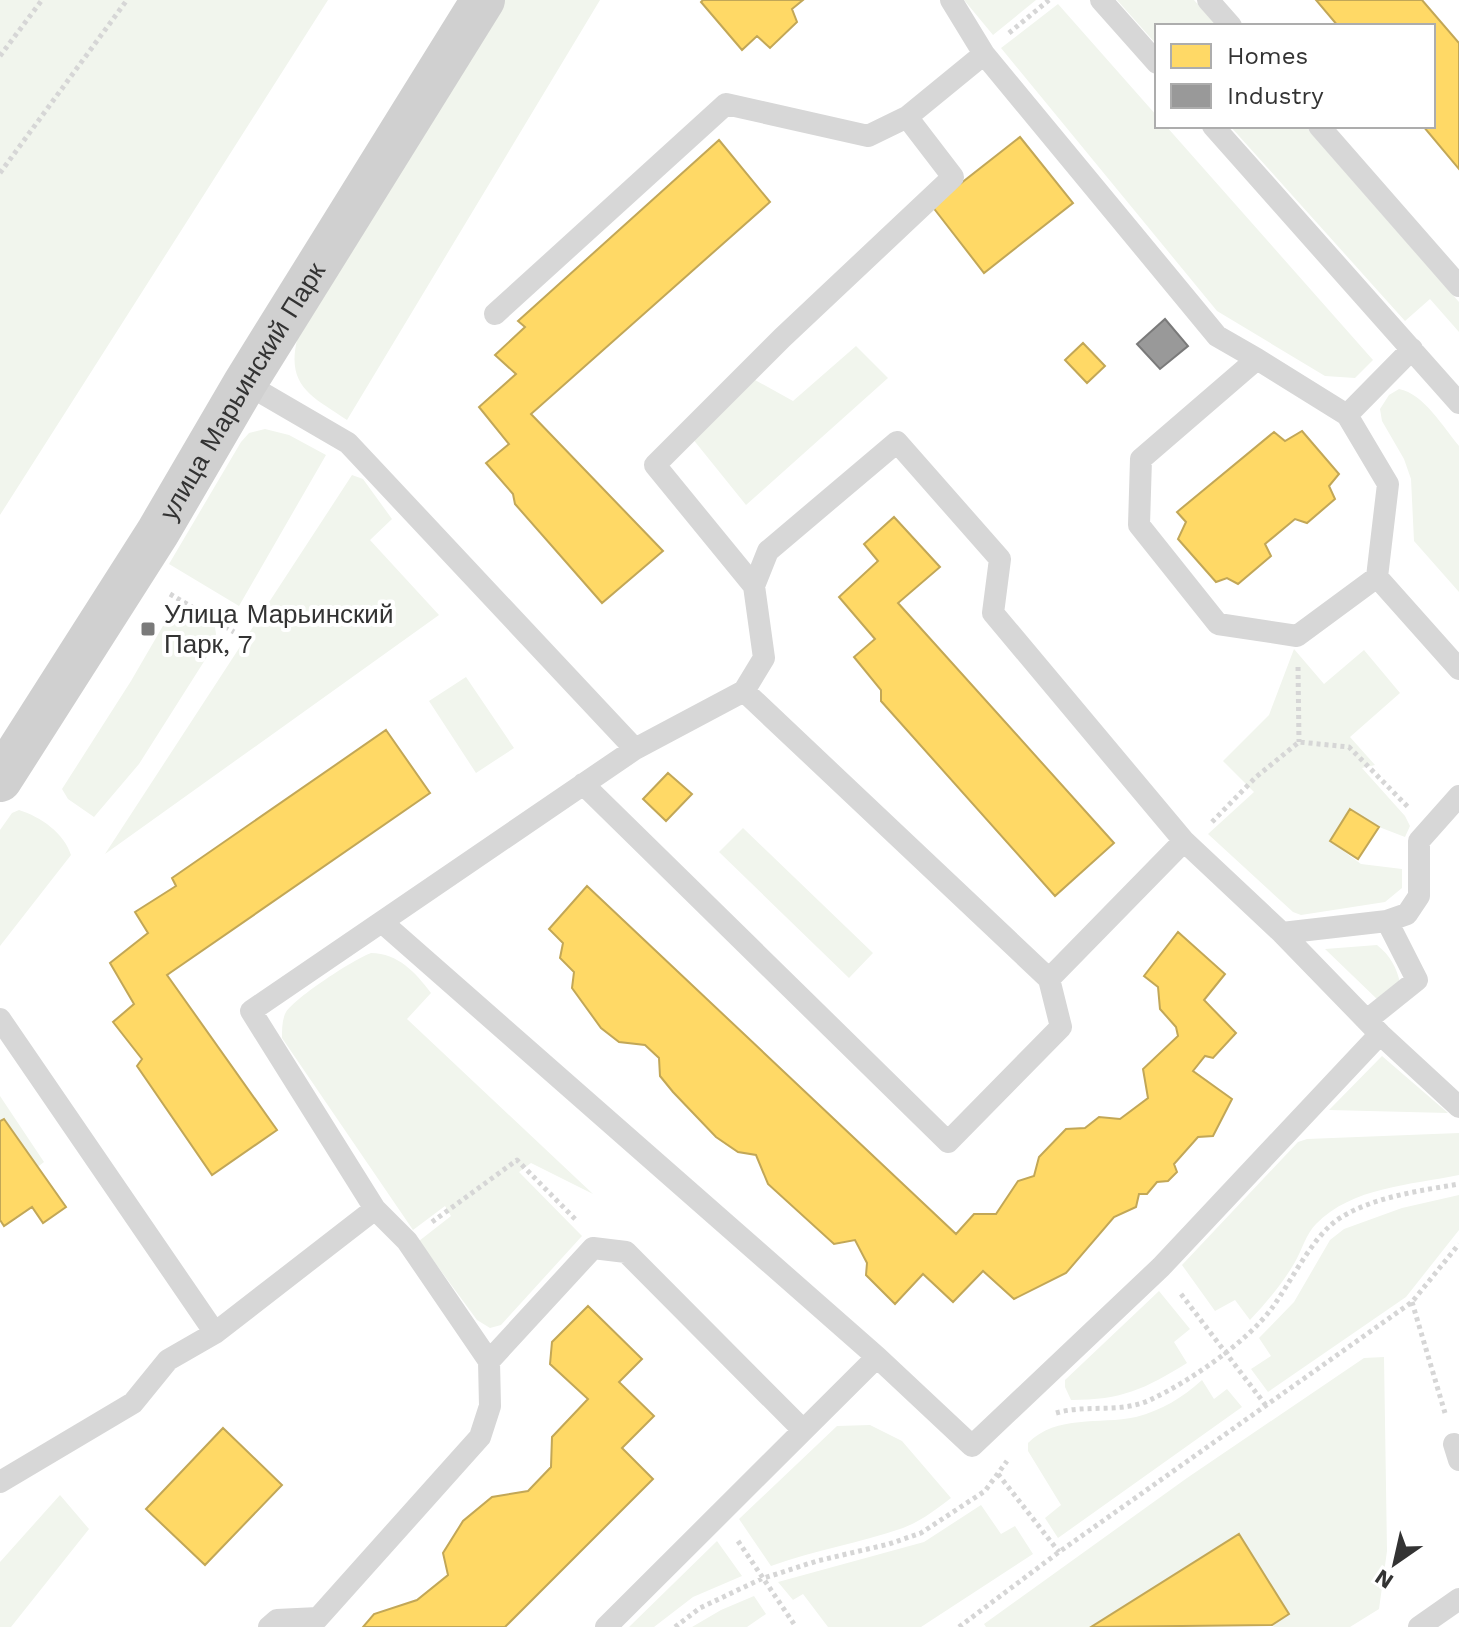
<svg xmlns="http://www.w3.org/2000/svg" width="1459" height="1627" viewBox="0 0 1459 1627" font-family="'Work Sans',sans-serif">
<style>
.green{fill:#f1f5ed}
.homes{fill:#ffd966;stroke:#c2a757;stroke-width:2}
.industry{fill:#999;stroke:#7a7a7a;stroke-width:2}
.lines{fill:none;stroke-linecap:round;stroke-linejoin:round}
.path{stroke:#d6d6d6;stroke-width:5;stroke-dasharray:4 4;stroke-linecap:butt}
.lane{stroke:#d7d7d7;stroke-width:22}
.secondary{stroke:#d0d0d0;stroke-width:44}
.poi-dot{fill:#7a7a7a;stroke:#fff;stroke-width:3}
.labels{text-anchor:middle;dominant-baseline:central;stroke-width:8;stroke-linejoin:round;paint-order:stroke}
.street-label{font-size:26px;fill:#333;stroke:#fff}
.poi-label{font-size:26px;fill:#333;stroke:#fff;text-anchor:start}
</style>
<rect width="100%" height="100%" fill="#fff"/>
<!-- green -->
<path class="green" d="M0,0H328L0,515Z
M505,0H600L347,420C313,397 286,387 297,340Z
M964,0H1036L993,35Z
M1117,0H1194L1217,26H1157V45Z
M1058,4L1157,116V126H1166L1373,360L1355,378L1325,376L1217,311L1001,48Z
M1230,126H1305L1459,302V332L1430,299L1405,321Z
M856,346L888,378L746,505L692,438L755,380L793,401Z
M1399,389C1424,394 1443,427 1459,446V592L1414,541L1411,479L1404,459L1382,421L1380,409L1389,395Z
M265,429L289,435L326,455L239,606L169,564L241,442L249,433Z
M352,475L363,479L392,519L370,540L439,615L105,854Z
M180,610L215,627L217,641L139,764L94,817L68,799L62,789L131,681L171,612Z
M1294,649L1324,684L1364,650L1400,693L1350,737L1375,765L1362,768L1405,816L1410,826L1405,837L1379,827L1351,809L1330,841L1361,864L1402,869V888L1385,902L1301,915L1293,912L1208,834L1254,792L1223,761L1269,715Z
M466,677L514,748L476,773L429,701Z
M19,810C41,817 64,833 71,855L0,946V830L12,813Z
M743,828L873,953L849,978L719,852Z
M1377,945C1390,955 1397,968 1400,983L1379,1001L1325,949Z
M371,953C398,953 416,973 431,993L407,1019L593,1194L531,1163L519,1172L582,1236L501,1325L490,1328L477,1320L419,1241L451,1216L445,1206L413,1230L282,1038C282,1030 282,1019 286,1012C296,997 354,959 371,953Z
M1382,1056L1448,1113L1329,1110Z
M0,1096L44,1162L0,1197Z
M1459,1133V1175C1411,1185 1352,1187 1316,1224C1306,1234 1302,1250 1295,1262C1283,1283 1267,1302 1250,1320L1235,1300L1215,1311L1182,1265L1298,1142L1307,1139Z
M1459,1195V1230L1406,1297L1268,1392L1251,1369L1271,1356L1259,1338L1294,1302L1330,1240L1344,1229L1402,1208Z
M1159,1291L1190,1329L1174,1342L1187,1363C1145,1389 1122,1400 1071,1400L1065,1387V1380Z
M1384,1357L1387,1551L1379,1609L1350,1627H1274L1272,1625L1289,1614L1239,1534L1091,1627H986L984,1624L1187,1478L1364,1358Z
M1202,1380L1214,1399L1227,1389L1242,1407L1058,1538L1045,1518L1061,1505L1028,1451V1443C1057,1414 1099,1425 1136,1417C1162,1410 1182,1398 1202,1380Z
M870,1425L902,1441L951,1498C937,1509 921,1521 903,1528C860,1543 814,1550 771,1566L739,1519L837,1426Z
M60,1495L89,1529L11,1627H0V1562Z
M981,1505L1001,1534L1015,1526L1033,1554L921,1627H828L803,1594L793,1600L778,1582L924,1542Z
M717,1541L742,1576L693,1597L654,1627H629Z
M754,1596L766,1614L747,1627H692L721,1610Z"/>
<!-- homes -->
<path class="homes" d="M703,0H803L792,9L797,22L770,48L757,36L742,50L701,2Z
M1316,0H1422L1459,43V169L1423,126H1433V26H1338Z
M1020,137L1073,203L984,273L932,206Z
M719,140L770,202L531,414L663,551L602,603L515,504L513,494L486,463L509,444L479,407L516,374L495,355L525,327L518,321Z
M1083,343L1105,366L1087,383L1065,360Z
M1302,431L1339,474L1329,486L1335,499L1307,523L1295,519L1265,544L1271,556L1238,584L1227,578L1216,582L1178,539L1186,522L1177,512L1274,432L1285,441Z
M894,517L940,567L898,603L1114,843L1055,896L881,701V690L854,657L875,639L839,597L878,561L864,544Z
M386,730L430,793L167,975L277,1130L212,1175L137,1066L142,1059L113,1022L134,1004L110,963L148,933L135,912L176,886L172,878Z
M668,773L692,794L666,821L643,799Z
M1350,809L1379,827L1358,859L1330,841Z
M587,886L956,1234L974,1214H996L1018,1181L1034,1176L1039,1157L1066,1129L1085,1128L1099,1117L1120,1119L1148,1098L1143,1069L1178,1036L1176,1027L1160,1009L1158,987L1144,976L1178,932L1225,974L1204,1000L1236,1033L1213,1058L1205,1056L1193,1071L1232,1099L1213,1136L1198,1137L1174,1164L1177,1172L1168,1181L1157,1182L1147,1194H1139L1136,1207L1114,1217L1066,1273L1014,1299L983,1271L953,1302L923,1274L895,1304L866,1275L867,1263L855,1240L834,1244L768,1184L756,1155L738,1152L716,1137L673,1092L660,1076L659,1058L645,1045L619,1042L601,1028L572,988L574,972L560,958L563,943L549,929Z
M4,1119L66,1207L43,1223L32,1207L4,1226L0,1220V1121Z
M588,1306L642,1359L619,1382L654,1416L622,1448L653,1479L505,1627H363L374,1614L417,1600L448,1575L443,1553L463,1521L492,1497L528,1491L551,1467L552,1437L588,1399L550,1364L552,1342Z
M223,1428L282,1485L205,1565L146,1509Z
M1239,1534L1289,1614L1272,1625L1091,1627Z"/>
<!-- industry -->
<path class="industry" d="M1165,319L1188,346L1160,369L1137,344Z"/>
<g class="lines">
<!-- path -->
<path class="path" d="M1009,33L1049,0
M0,56L42,0
M0,173L127,0
M170,594L234,632
M1298,667L1299,742
M1212,822L1256,777L1299,742L1349,747L1409,808
M432,1222L517,1160L577,1221
M1181,1294L1267,1407
M1412,1302L1445,1413
M1056,1413C1086,1404 1122,1414 1152,1399C1190,1381 1247,1342 1272,1308C1291,1282 1311,1239 1337,1220C1371,1197 1419,1191 1459,1184
M998,1474L1059,1552
M738,1541L796,1627
M675,1627L700,1608L761,1579L817,1561L889,1544L921,1533L985,1491L1007,1461
M959,1627L1059,1552L1412,1302L1459,1244"/>
<!-- lane -->
<path class="lane" d="M951,0L984,54L1217,336L1257,359
M1101,0L1157,63
M1208,0L1231,26
M1213,126L1459,403
M1319,126L1459,286
M495,314L726,104L868,136L907,117L984,54
M1412,349L1347,415L1388,484L1377,577L1459,669
M245,383L348,443L635,749
M1347,415L1257,359L1141,459L1139,525L1218,624L1297,636L1377,577
M754,586L655,465L782,338L953,177L907,117
M744,691L1049,979L1184,841
M583,784L948,1142L1061,1027L1049,979
M1282,933L1387,921
M0,1019L215,1333
M1367,1020L1417,980L1387,921L1407,914L1419,896V841L1459,796
M1380,1034L1459,1107
M489,1361L593,1248L626,1252L803,1430
M1454,1444L1459,1460
M0,1482L133,1403L168,1360L215,1333L375,1209
M269,1627L277,1620L318,1618L480,1437L490,1406L489,1361L407,1241L375,1209L251,1011L635,749L744,691L764,658L754,586L768,551L897,442L1000,559L993,613L1184,841L1282,933L1380,1034L1161,1267L972,1446L877,1357L383,923
M606,1627L877,1357
M1419,1627L1459,1599"/>
<!-- secondary -->
<path class="secondary" id="s1" d="M0,780L158,532L245,383L483,0"/>
</g>
<!-- markers -->
<rect class="poi-dot" x="140" y="621" width="16" height="16" rx="4"/>
<g class="labels">
<!-- street labels -->
<g class="street-label">
<text stroke="none"><textPath href="#s1" startOffset="458">улица Марьинский Парк</textPath></text>
</g>
<!-- poi labels -->
<g class="poi-label">
<text x="164" y="614">Улица Марьинский<tspan x="164" dy="30">Парк, 7</tspan></text>
</g>
</g>
<!-- legend -->
<rect x="1155" y="24" width="280" height="104" fill="#ffffff" stroke="#adadad" stroke-width="2"/>
<rect x="1171" y="44" width="40" height="24" fill="#ffd966" stroke="#adadad" stroke-width="2"/>
<text x="1227" y="64" font-size="24" fill="#333333">Homes</text>
<rect x="1171" y="84" width="40" height="24" fill="#999999" stroke="#adadad" stroke-width="2"/>
<text x="1227" y="104" font-size="24" fill="#333333">Industry</text>
<!-- north arrow -->
<g transform="translate(1395 1563) rotate(214)" stroke="#ffffff" stroke-width="6" paint-order="stroke">
<path d="M0-6L14 30L0 20L-14 30Z" fill="#333333"/>
<text y="-12" font-size="22" font-weight="bold" text-anchor="middle" fill="#333333">N</text>
</g>
</svg>
